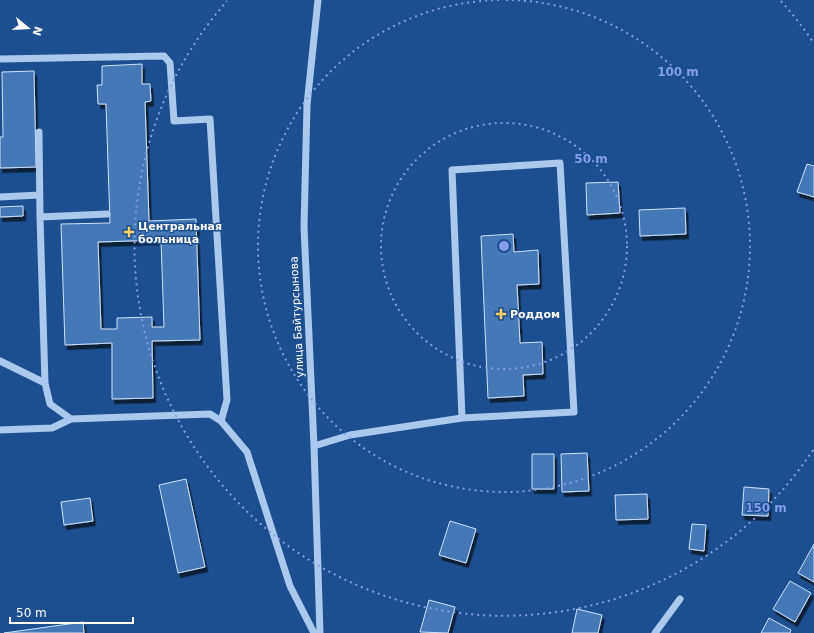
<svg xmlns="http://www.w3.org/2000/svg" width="814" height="633" viewBox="0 0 814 633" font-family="'DejaVu Sans',sans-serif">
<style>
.building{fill:#4478b7;stroke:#cfe3fa;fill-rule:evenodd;filter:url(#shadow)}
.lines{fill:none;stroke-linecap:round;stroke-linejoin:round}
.minor{stroke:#a9c9ee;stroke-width:7}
.ring{fill:none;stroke:#839eea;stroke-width:2;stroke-dasharray:2 4}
.poi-dot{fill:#ffd166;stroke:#1b4f8f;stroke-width:1.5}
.labels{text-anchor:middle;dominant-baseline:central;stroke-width:3;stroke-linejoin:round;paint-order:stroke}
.poi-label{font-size:11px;font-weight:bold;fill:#fff;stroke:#1b4f8f;text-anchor:start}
.street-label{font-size:11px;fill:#fff;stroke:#1b4f8f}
.centre{fill:#839eea;stroke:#1b4f8f;stroke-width:2}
.ring-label{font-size:12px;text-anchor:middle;font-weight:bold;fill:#839eea;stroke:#1b4f8f;stroke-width:3;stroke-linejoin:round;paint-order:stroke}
</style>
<defs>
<filter id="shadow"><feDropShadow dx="2.5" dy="4.5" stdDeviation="0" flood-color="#0009"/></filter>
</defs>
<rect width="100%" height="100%" fill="#1b4f8f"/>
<!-- building -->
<path class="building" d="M142,64V84H150L151,101L145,102L149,221L196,219L200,340L152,341L153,398L112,399V343L65,345L61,224L110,223L106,104H98L97,85H102V66ZM161,240L164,327H152V317L117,318V329H101L98,242Z
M34,71L36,167L0,168V137H3L2,72Z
M807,164L814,166V197L797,192Z
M618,182L620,213L587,215L586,183Z
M23,206V216L0,217V207Z
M685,208L686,234L640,236L639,210Z
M513,234L514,252L538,250L539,284L517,285L520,343L542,342L543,374L523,375L524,396L488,398L481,236Z
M587,453L589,491L562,492L561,454Z
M532,454H554V489H532Z
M186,479L205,567L178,573L159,485Z
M744,487L769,489L768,516L742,515Z
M647,494L648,519L616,520L615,495Z
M90,498L93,521L64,525L61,502Z
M450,521L476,529L466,563L439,555Z
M692,524L706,525L704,551L689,549Z
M814,544V582L798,573Z
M790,581L811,593L795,622L773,609Z
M429,600L455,607L448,633L420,632Z
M577,609L602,615L598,633H572Z
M769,618L791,630L790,633H761Z
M83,622L84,633H4Z"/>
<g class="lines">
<!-- minor -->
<path class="minor" d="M318,0L307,105L304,227L314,446L320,633
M0,59L164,56L170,63L174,121L210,119L227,400L221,421
M39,132L40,217L45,383L50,404L71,419L210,414L221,421L247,452L290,586L314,633
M0,197L39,195
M40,217L107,214
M0,361L45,383
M0,430L52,428L71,419
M314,446L350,435L462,418L452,170L560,163L574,412L462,418
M655,633L680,599"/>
</g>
<!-- distance rings -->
<g class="ring">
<circle cx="504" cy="246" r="123"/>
<path d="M506 0A246 246 0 1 1 502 0"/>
<path d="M813 450A370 370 0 1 1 227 1M781 1A370 370 0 0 1 813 42"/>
</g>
<!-- markers -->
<g class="poi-dot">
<path d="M127 226h4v4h4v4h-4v4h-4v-4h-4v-4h4z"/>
<path d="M499 308h4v4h4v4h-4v4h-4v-4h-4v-4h4z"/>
</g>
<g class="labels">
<!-- poi labels -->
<g class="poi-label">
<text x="138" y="226">Центральная<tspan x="138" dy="13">больница</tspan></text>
<text x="510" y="314">Роддом</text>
</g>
<!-- street labels -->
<g class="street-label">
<text transform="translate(297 317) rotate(-93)">улица Байтурсынова</text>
</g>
</g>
<circle cx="504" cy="246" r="6" class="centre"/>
<g class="ring-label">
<text x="678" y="76">100 m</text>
<text x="591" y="163">50 m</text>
<text x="766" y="512">150 m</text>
</g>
<!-- north arrow -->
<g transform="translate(28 28) rotate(108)" stroke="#1b4f8f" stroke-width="3" paint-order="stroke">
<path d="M0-3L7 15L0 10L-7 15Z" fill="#ffffff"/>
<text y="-6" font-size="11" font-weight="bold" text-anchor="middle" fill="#ffffff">N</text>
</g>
<!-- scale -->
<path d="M10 617v6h123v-6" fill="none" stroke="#ffffff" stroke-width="2"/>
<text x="16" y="617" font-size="12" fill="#ffffff" stroke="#1b4f8f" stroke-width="3" paint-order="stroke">50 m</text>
</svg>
